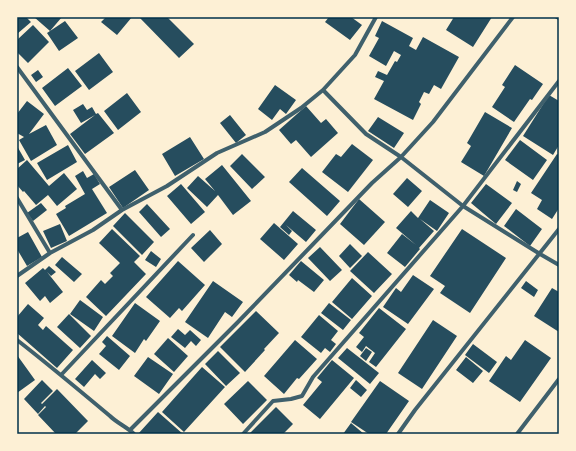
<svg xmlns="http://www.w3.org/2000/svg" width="576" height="451" viewBox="0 0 576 451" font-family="Overpass,sans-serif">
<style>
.building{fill:#264d5e}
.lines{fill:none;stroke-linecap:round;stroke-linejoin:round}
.minor{stroke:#3f606c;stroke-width:4}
.neatline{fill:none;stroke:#003049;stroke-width:1.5}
</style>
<rect width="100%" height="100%" fill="#fdf0d5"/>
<!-- building -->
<path class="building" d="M17,17H26L31,22L17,34Z
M34,17H62L50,31Z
M106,17H132L117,35L101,22Z
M139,17H167L194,44L179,58Z
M329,17H351L362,25L350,40L325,22Z
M454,17H492L473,47L446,30Z
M65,21L78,38L59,51L47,33Z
M382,21L413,38L409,46L416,50L423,37L459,57L441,89L434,85L429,94L424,92L419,102L421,104L413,120L374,99L384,81L375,77L378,71L387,75L395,61L397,62L401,55L394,51L386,66L369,56L379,38L375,36Z
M33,25L49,42L28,63L17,52V40Z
M99,53L113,72L89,90L75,71Z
M515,65L543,84L532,100L530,99L514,122L492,107L505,87L502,85Z
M68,68L82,86L55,106L42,88Z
M38,70L43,77L36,82L31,75Z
M275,85L296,100L286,114L280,109L272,120L258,109Z
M127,93L141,112L118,130L104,111Z
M549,95L559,101V145L553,155L523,136Z
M27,101L44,114L29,134L46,125L57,145L31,161L19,140L24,137L17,133V114Z
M83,104L87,110L92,107L96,114L98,113L114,133L85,154L70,134L95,115L81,123L73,110Z
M306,106L321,123L326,119L338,133L311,157L296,140L291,144L279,130Z
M485,112L512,128L484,176L461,162L471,146L467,143Z
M230,115L246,135L236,143L220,123Z
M378,117L404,133L394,148L368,131Z
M190,137L204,159L175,176L162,154Z
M520,140L547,160L533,180L505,160Z
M352,144L373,160L348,192L322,172L336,154L341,157Z
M68,145L77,162L47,180L37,163Z
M17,146L25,160L17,164Z
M242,154L265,177L252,189L230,166Z
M557,154L559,155V208L552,219L537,209L542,200L531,193Z
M27,160L49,186L64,173L77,189L57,206L48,195L36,205L24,191L23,192L17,185V169Z
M222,165L251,201L233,215L218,195L207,207L187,188L198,176L215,191L205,179Z
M302,168L340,201L327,216L289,182Z
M135,170L149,190L123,208L109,187Z
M83,171L87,178L94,174L100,184L92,189L107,213L69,236L56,214L66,208L65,206L85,194L75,176Z
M407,178L422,191L408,207L393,194Z
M517,181L521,184L517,192L513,190Z
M181,184L205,212L191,224L167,196Z
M486,184L512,203L496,224L471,203Z
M359,199L385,222L364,245L340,224Z
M430,200L449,213L437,231L420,219L434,231L419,248L420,249L405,267L387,253L402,234L416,245L396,228L411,211L418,218Z
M41,203L47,210L33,221L27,213Z
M147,204L170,229L161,237L139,212Z
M516,209L542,229L530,246L504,226Z
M293,211L316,230L306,242L286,225L292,231L289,235L280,227Z
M125,213L154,242L142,255L113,226Z
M274,223L298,244L284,260L260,239Z
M60,224L67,241L51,248L43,231Z
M112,229L140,256L134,262L146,274L106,316L86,297L101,280L105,284L113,276L110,273L120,263L99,243Z
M462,229L506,258L470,313L440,293L445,286L430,276Z
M210,230L222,244L204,262L191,248Z
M28,232L42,257L27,266L17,249V238Z
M350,244L362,256L350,268L339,256Z
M320,247L342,270L330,281L308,258Z
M151,251L161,259L156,267L145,260Z
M368,252L392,274L374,293L350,271Z
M62,257L82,274L74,282L55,265Z
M178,261L205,285L182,311L179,308L170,318L146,297Z
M301,261L324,280L314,292L298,280L297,282L289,275Z
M49,266L56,272L51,276L47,272L63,292L50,303L45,296L40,301L25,283L43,268L45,270Z
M413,275L434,289L408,324L383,307L396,288L401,292Z
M352,278L372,296L352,319L332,302Z
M213,281L243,302L232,317L225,312L208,338L185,322Z
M526,281L538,290L534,297L521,288Z
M552,288L559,292V332L534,316Z
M80,300L103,317L94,331L70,314Z
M135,303L160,321L146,341L144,339L135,353L112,336Z
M329,303L351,320L343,330L321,313Z
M28,304L44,318L38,325L43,330L46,326L73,350L57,368L17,333V317Z
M379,308L406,329L376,367L369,362L375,353L366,346L362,352L356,347L364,337L359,333Z
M256,311L279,333L264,349L265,350L245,372L220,347Z
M69,314L91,336L80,348L57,327Z
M319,315L338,331L331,340L336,344L330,352L325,348L321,353L301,337Z
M433,320L457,336L422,389L398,373Z
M178,329L185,335L190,330L201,340L196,346L191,341L185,348L171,337Z
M107,336L130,356L119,370L99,354L106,346L102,342Z
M168,338L188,356L174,372L154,354Z
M295,340L317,359L299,379L297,378L284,394L264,376Z
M525,340L551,358L520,402L489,381L506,356L511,360Z
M473,344L497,362L489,373L465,355Z
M347,348L379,373L370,384L338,358Z
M366,348L372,352L366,361L360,356Z
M218,351L240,373L226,386L205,364Z
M17,355L35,380L17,393Z
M148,357L173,374L159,394L134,376Z
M466,357L483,371L473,383L456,370Z
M92,360L106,373L100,379L95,374L84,387L75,379Z
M332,360L354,378L320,419L303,405L322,382L317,378Z
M202,367L225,387L184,432L162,412Z
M42,380L53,391L41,403L42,404L57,389L88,421L75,434H56L38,415L46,407L45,406L38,414L24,399Z
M356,380L367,390L361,397L350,388Z
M248,381L267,400L243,424L224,404Z
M380,381L409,401L386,434H369L351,422Z
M276,407L293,424L283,434H251L250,433Z
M158,412L183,434H138Z
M351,423L364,434H343Z"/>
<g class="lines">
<!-- minor -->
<path class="minor" d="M557,17L559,18
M17,67L122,210L93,230L50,253L17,276
M323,90L366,134L401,157L463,206L540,254L559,265
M17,198L50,253
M122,210L167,186L217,153L265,132L301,108L323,90L355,55L376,17
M17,340C48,364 79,390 110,416C117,423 127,427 134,434
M61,375L193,235
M130,430L237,323L372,183L401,157L433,122L513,17
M243,434L273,401L291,399L302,396L313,377L463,206L559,81
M398,434L415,410L559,229
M517,434L559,379"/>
</g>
<!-- border -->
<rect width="576" height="451" fill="none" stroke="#fdf0d5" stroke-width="36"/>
<rect x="18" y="18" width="540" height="415" class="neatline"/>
</svg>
